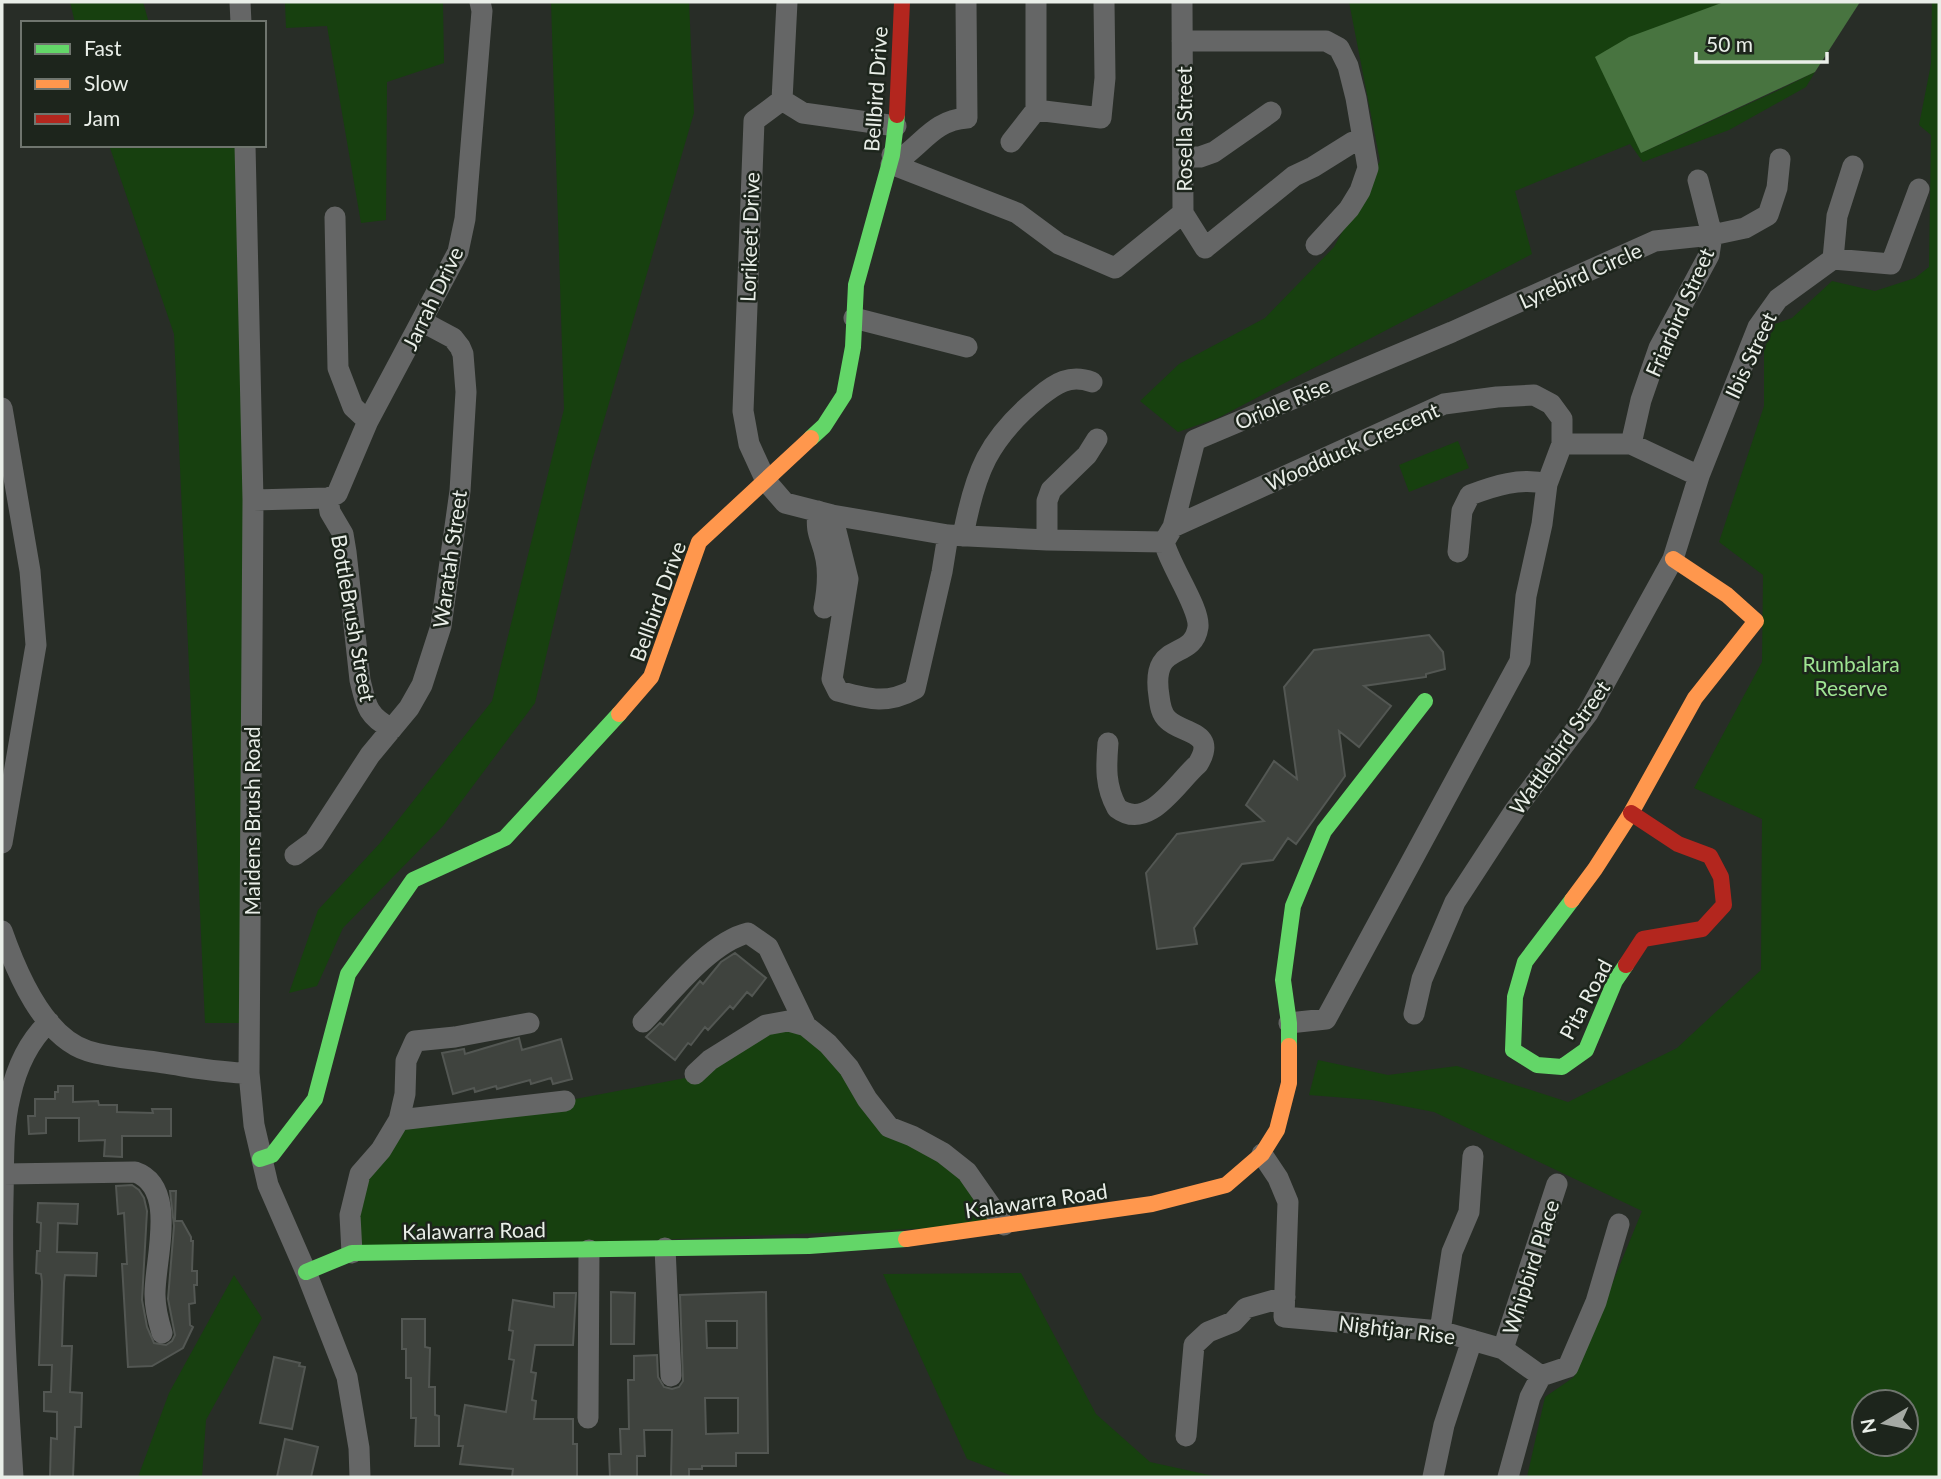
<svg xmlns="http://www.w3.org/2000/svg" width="1941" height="1479" viewBox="0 0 1941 1479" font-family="Lato,sans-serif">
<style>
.green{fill:#17400f;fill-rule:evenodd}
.water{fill:#487440}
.building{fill:#3f433e;stroke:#535753;stroke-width:2;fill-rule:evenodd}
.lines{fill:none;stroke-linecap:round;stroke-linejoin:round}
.street{stroke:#656666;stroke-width:21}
.fast{stroke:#63d668;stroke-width:16}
.slow{stroke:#ff974d;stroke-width:16}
.jam{stroke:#b3261e;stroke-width:16}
.labels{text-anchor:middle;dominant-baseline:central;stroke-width:5;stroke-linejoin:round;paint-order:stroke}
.street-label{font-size:21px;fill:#e9eee8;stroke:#1d251c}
.park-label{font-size:21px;fill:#9ee492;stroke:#1d251c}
</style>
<rect width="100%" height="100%" fill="#282d27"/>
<!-- green -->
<path class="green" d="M70,2H143L149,23H75Z
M285,2H443L444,63L387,82L386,220L361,223L327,26L286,28Z
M551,2H689L694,113L592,461L535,703L443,826L343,928L317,986L289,993L318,910L380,843L492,701L564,409Z
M1349,2H1743L1641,153L1777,91L1815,72L1806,87L1729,130L1643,162L1630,144L1515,191L1532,254L1218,418L1178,432L1140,401L1179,364L1265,318L1334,247L1380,161Z
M1932,2H1939V1477H1527L1545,1397L1574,1377L1642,1211L1434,1112L1372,1100L1309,1095L1318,1060L1388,1075L1457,1066L1568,1102L1677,1048L1761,970L1762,819L1694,788L1762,662L1763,575L1719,542L1764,406V349L1775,324L1792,318L1832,281L1875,291L1915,278L1929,267L1931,135L1919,125L1931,64ZM1864,1402H1906V1444H1864Z
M109,145H255L247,1023H205L174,334Z
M1458,441L1469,468L1409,492L1399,465Z
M766,1025L806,1026L867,1099L943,1153L1004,1225L352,1253L350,1215L399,1120L565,1101L701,1075Z
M1021,1273L1096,1414L1150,1462L1218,1477H1015L967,1459L883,1274Z
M234,1275L262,1318L206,1420L202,1477H138L169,1393Z"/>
<!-- water -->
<path class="water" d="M1724,2H1860L1815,72L1641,153L1595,57L1629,37Z"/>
<!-- building -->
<path class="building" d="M1429,635L1443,652L1445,669L1426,674V677L1364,686L1391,706L1359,747L1339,731L1345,776L1296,844L1288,838L1273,860L1242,864L1194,928L1197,944L1157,949L1146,873L1177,834L1264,821L1246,805L1274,761L1297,779L1284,687L1314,650Z
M735,953L766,978L752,996L747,992L733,1009L730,1006L708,1030L705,1027L691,1045L688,1043L675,1060L646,1037L660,1023L663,1025L700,981L703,984L721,962Z
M519,1038L522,1050L561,1039L572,1079L553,1084L551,1078L531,1084L530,1080L497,1089L496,1086L475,1092L474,1088L453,1094L442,1053L464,1049L465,1054Z
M58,1086H73V1102L98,1101L99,1105H117V1112L153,1113L152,1109H171V1136H122V1157L104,1156L105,1140L79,1141V1118H46V1133L29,1134L28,1116H35V1099H55V1092H58Z
M132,1185L139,1190L144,1198L147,1211L142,1300L147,1327L154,1343L166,1345L172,1341L175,1335L168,1299L174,1226L170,1191H176L175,1221H182L191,1237V1241H193L192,1271H197V1285H194L195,1303L189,1304L190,1325L193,1327L183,1348L152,1366L128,1367L122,1264H127L124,1213L118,1214L116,1186Z
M38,1203L78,1204L77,1224L58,1223L57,1252L97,1253L96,1276L65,1275L64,1283L62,1346H72L70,1392L82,1393L81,1427H75L73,1477H50L51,1438L57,1439V1412L44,1411V1392H51L52,1365H39L42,1282L41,1274L36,1273L37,1251H40L41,1223L37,1222Z
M611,1292L635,1293L634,1344H611Z
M766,1292L768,1453H736V1466H702V1469H689V1477H671L672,1430H644L645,1456H637V1477H610L609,1454H621L620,1429H629L628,1380H634V1356L657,1355L658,1377L664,1387L672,1389L679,1387L683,1381L680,1295ZM706,1321H737V1348H707ZM705,1398H738V1433L706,1434Z
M554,1293H576L573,1345H535L531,1372L536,1373L532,1400L536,1401L534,1419H573V1444H577V1477H512L513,1469L460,1464L463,1446H458L465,1405L506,1412L514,1360L509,1359L513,1331L509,1330L513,1300L554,1307Z
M402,1319H425V1347L430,1348L429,1387H435V1415L439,1416V1446H415L416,1418H411V1378H406V1349H402Z
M274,1357L300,1363L299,1366L305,1367L292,1429L260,1423Z
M285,1439L318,1447L311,1477H277Z"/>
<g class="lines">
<!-- street -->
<path class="street" d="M240,2L241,23
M787,2L782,100L754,121L743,411L749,444L766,481L785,503L832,515L948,535L1047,540L1164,542
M1036,2V110L1101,118L1105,78L1104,2
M1182,41H1326L1339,48L1348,66L1356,98L1368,168L1360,191L1349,209L1316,245
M782,100L803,113L896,126
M1011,142L1036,110
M245,145L253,500L249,1073L254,1125L268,1185L306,1272L347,1377L359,1448L360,1477
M892,155L904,156C926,139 937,120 967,118L966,2
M1183,157H1200L1214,152L1271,112
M891,164L1017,213L1059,244L1115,268L1183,213L1182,2
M1853,166L1837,216L1833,259L1891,264L1919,189
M1183,213L1205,248L1294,176L1313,167L1353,142L1363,139
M335,217L338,368L353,407L368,421
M854,318L967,347
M2,408L30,571L36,645L2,843
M1562,444H1631L1699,476
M1631,444L1641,400L1659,348L1709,255L1712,235L1698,180
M328,498L330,512L343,534L346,552L360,680C366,705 367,716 392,729
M253,500L328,498L337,494L368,421L458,252L465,219L482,11L480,2
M818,511C815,536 822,537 826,559C829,575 827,592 824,608
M832,515L848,579L832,679L838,691C868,699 887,705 915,689L942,572L948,535
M1173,527L1195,440L1452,332L1655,241L1712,235L1745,228L1768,215L1777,188L1780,159
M963,536C975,472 988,439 1039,397C1056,383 1070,374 1092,382
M1047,540V501L1051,490L1087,455L1097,439
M1164,542L1173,527L1444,404L1497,397L1534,395L1551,404L1562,419V444L1547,484L1542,524L1526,596L1520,661L1326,1019L1289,1023
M1458,552L1462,511L1470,495C1494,486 1521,477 1547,484
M1108,743C1106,767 1105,786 1117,808C1149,832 1176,783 1198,764C1218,731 1182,734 1168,720C1161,714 1160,705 1159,696C1150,639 1193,662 1198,627C1200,608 1170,566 1164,542
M295,855L314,841L370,755L409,708L422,685L441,626L460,491L466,392L463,354L460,347L453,338L423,322
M2,931C16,971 43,1037 88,1051C111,1058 138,1059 163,1063C191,1067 220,1073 249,1073
M1414,1014L1422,979L1455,902L1515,810L1588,713L1673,559L1699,476L1758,327L1778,299L1833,259
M643,1022C670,994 710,942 748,933L768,947L806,1026
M695,1074L710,1060L766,1025L788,1021L806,1026L828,1044L849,1068L867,1099L889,1127L912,1136L943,1153L967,1172L1004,1225
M399,1120L565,1101
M1262,1154L1278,1178L1288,1202L1284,1317L1440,1331L1503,1349L1541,1376
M4,1174L135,1172C179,1187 154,1262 155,1295C155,1308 158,1320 162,1333
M665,1248L671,1376
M352,1253L350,1215L360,1174L381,1150L399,1120L405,1094L406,1061L415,1041L455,1037L529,1023
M1440,1331L1452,1252L1469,1212L1473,1156
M1503,1349L1557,1184
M588,1418L589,1250
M1186,1436L1194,1345L1208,1332L1233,1322L1246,1308L1285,1297
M13,1477C7,1384 1,1292 3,1198C4,1165 2,1130 10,1097C16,1069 28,1042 49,1022
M1433,1477L1444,1425L1472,1340
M1508,1477L1530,1397L1541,1376L1568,1367L1596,1302L1619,1224"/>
<!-- fast -->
<path class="fast" d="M811,438L824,426L844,395L853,347L856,285L892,155L897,115
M1572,900L1525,962L1515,997L1513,1050L1537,1065L1562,1067L1586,1050L1615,981L1626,965
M1289,1046V1023L1283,980L1293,906L1324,831L1425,701
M260,1159L272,1155L315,1099L348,974L413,880L505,838L619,714
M306,1272L352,1253L809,1246L906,1239"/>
<!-- slow -->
<path class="slow" d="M619,714L651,677L699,542L811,438
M1572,900L1595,869L1631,813L1695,698L1756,621L1727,595L1673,559
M906,1239L1152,1204L1226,1185L1262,1154L1277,1130L1289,1083V1046"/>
<!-- jam -->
<path class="jam" d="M897,115L902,2
M1626,965L1643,939L1702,929L1724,905L1721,877L1710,856L1678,844L1631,813"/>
</g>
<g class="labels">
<!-- street labels -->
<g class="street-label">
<text transform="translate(875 89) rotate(-86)">Bellbird Drive</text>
<text transform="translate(1183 129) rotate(-90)">Rosella Street</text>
<text transform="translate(749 237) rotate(-88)">Lorikeet Drive</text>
<text transform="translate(1580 275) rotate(-24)">Lyrebird Circle</text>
<text transform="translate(432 298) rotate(-64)">Jarrah Drive</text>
<text transform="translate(1679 312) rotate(-66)">Friarbird Street</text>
<text transform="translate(1750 355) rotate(-65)">Ibis Street</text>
<text transform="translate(1282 403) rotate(-23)">Oriole Rise</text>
<text transform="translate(1352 446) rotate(-24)">Woodduck Crescent</text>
<text transform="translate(449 559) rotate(-82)">Waratah Street</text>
<text transform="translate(657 601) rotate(-70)">Bellbird Drive</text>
<text transform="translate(354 618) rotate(80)">BottleBrush Street</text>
<text transform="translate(1559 747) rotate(-55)">Wattlebird Street</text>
<text transform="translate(251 821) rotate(-90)">Maidens Brush Road</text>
<text transform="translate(1585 999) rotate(-62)">Pita Road</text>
<text transform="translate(1036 1200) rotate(-8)">Kalawarra Road</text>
<text transform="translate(474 1230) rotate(-1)">Kalawarra Road</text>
<text transform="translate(1530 1267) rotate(-72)">Whipbird Place</text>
<text transform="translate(1397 1329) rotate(7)">Nightjar Rise</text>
</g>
<!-- park labels -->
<g class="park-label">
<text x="1851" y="663">Rumbalara<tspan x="1851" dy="24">Reserve</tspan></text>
</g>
</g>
<!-- border -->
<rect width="1941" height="1479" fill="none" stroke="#e9eee8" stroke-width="7"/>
<!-- legend -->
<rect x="21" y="21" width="245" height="126" fill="#1d251c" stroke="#6f756e" stroke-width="2"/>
<rect x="35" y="44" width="35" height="10" fill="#63d668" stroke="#6f756e" stroke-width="2"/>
<text x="84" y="56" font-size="21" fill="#e9eee8">Fast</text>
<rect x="35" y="79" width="35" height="10" fill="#ff974d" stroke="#6f756e" stroke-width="2"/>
<text x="84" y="91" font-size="21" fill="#e9eee8">Slow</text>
<rect x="35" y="114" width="35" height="10" fill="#b3261e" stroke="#6f756e" stroke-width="2"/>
<text x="84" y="126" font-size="21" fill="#e9eee8">Jam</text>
<!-- north arrow -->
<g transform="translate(1885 1423) rotate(260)"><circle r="33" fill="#1d251c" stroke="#6f756e" stroke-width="2"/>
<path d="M0-5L12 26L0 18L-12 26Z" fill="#a5aaa4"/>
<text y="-10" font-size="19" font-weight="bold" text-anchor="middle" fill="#e9eee8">N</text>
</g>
<!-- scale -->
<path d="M1696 52v10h131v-10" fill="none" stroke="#e9eee8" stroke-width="3.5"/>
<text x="1706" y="52" font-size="21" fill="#e9eee8" stroke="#1d251c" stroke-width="5" paint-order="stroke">50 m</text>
</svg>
